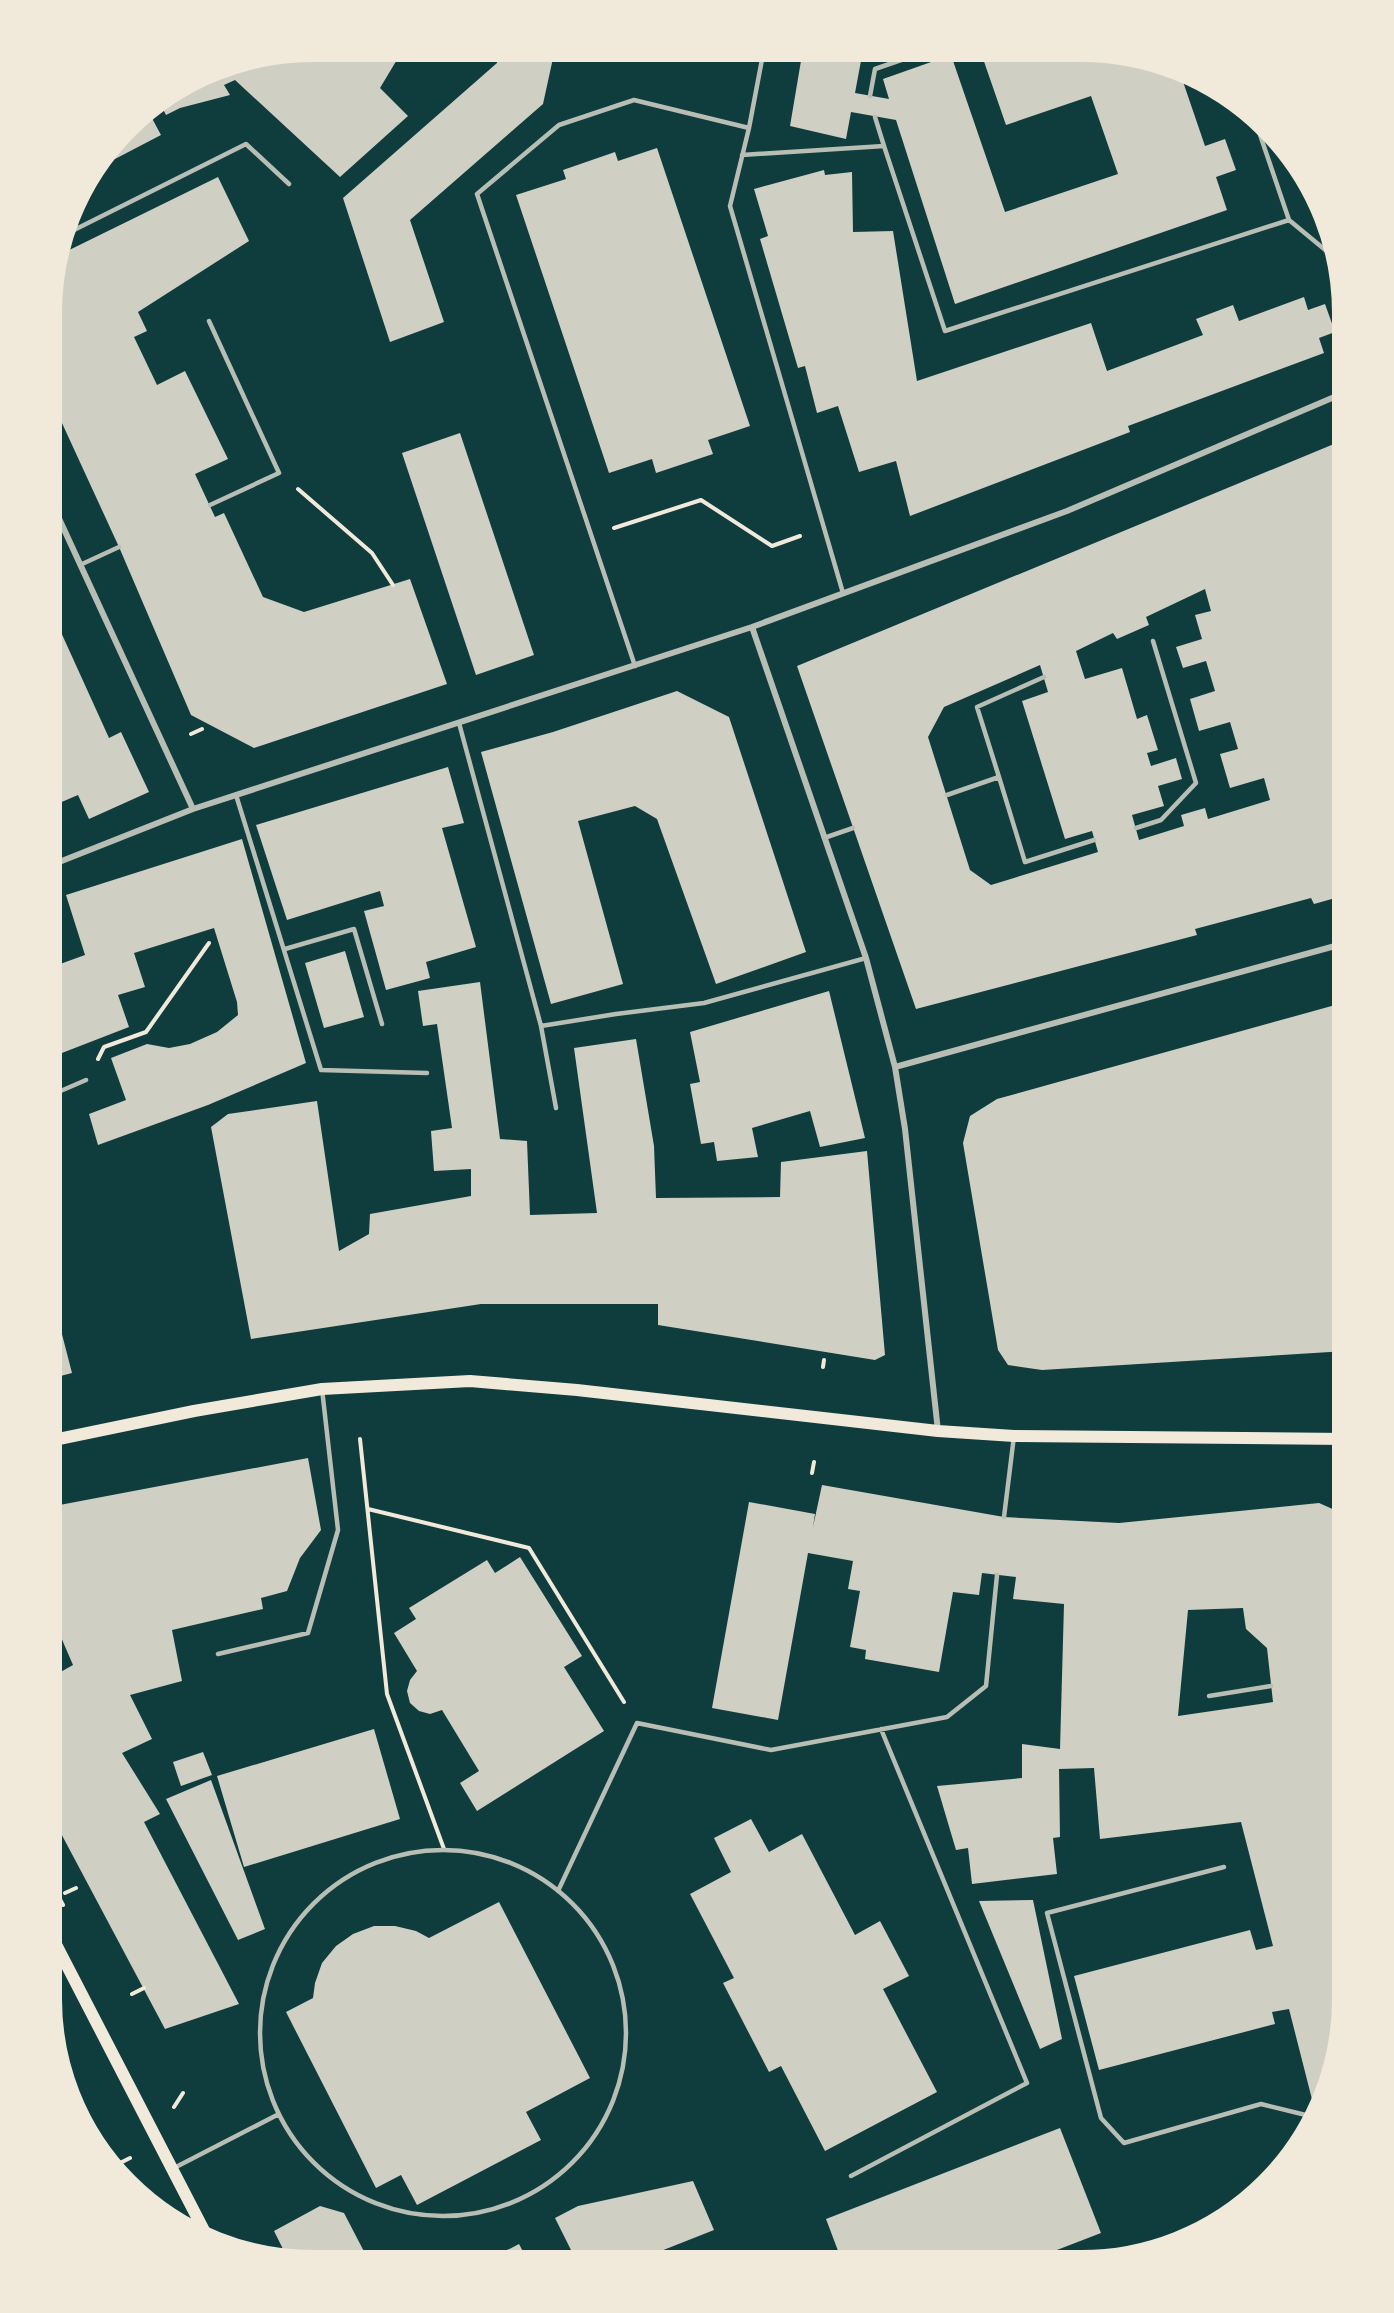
<svg xmlns="http://www.w3.org/2000/svg" width="1394" height="2313" viewBox="0 0 1394 2313" font-family="'Noto Serif',serif">
<style>
.building{fill:#cfcfc3;fill-rule:evenodd}
.lines{fill:none;stroke-linecap:round;stroke-linejoin:round}
.path{stroke:#f1e9da;stroke-width:4}
.service{stroke:#b8beb3;stroke-width:4.5}
.minor{stroke:#b8beb3;stroke-width:6}
.secondary{stroke:#f1e9da;stroke-width:12}
.rim{fill:none;stroke:#f1e9da;stroke-width:8}
</style>
<rect width="100%" height="100%" fill="#0f3d3e"/>
<!-- building -->
<path class="building" d="M314,48H404L380,88L408,116L340,177L235,80L224,85L230,95L180,108L166,115L159,101L212,68Z
M499,49H555L543,104L410,220L444,322L390,342L343,198L497,63Z
M704,49H740L738,57Z
M803,49L863,50L855,93L889,99L883,79L951,55L1005,212L1118,174L1091,96L1006,125L980,50H1115L1178,67L1205,146L1225,139L1236,170L1216,177L1227,210L955,304L896,120L851,112L846,139L790,126Z
M147,109L161,135L115,159L111,150L138,114Z
M657,148L750,426L708,440L713,454L656,473L652,459L609,473L516,195L566,179L563,170L615,152L618,161Z
M824,170L825,175L852,172L853,232L893,231L917,381L1091,323L1107,371L1203,335L1196,319L1233,305L1239,321L1304,297L1308,310L1325,304L1335,332L1319,338L1324,353L1128,426L1130,432L910,516L896,461L859,472L838,406L817,413L805,366L798,368L760,239L768,236L754,189Z
M218,177L249,241L138,312L147,331L134,337L157,385L185,371L228,459L195,474L215,517L224,513L263,597L304,612L410,579L447,684L254,748L191,715L119,547L50,397V280L57,256Z
M460,433L534,655L476,675L402,453Z
M1346,439V895L1314,904L1311,898L1195,929L1197,935L916,1009L797,666ZM1205,589L1211,611L1195,615L1202,639L1176,647L1183,668L1206,661L1215,691L1190,699L1199,731L1230,722L1238,749L1220,754L1230,788L1264,778L1270,800L1208,819L1205,808L1181,815L1184,826L1139,840L1132,815L1164,806L1158,786L1182,779L1176,758L1151,766L1147,753L1158,750L1147,715L1137,719L1122,668L1085,679L1076,651L1113,633L1117,639L1149,625L1146,617ZM1040,665L1048,692L1022,701L1065,839L1092,831L1098,852L991,885L970,870L928,737L944,707Z
M50,608L109,738L121,732L149,792L89,819L78,795L50,807Z
M677,691L729,717L806,952L716,984L657,819L635,806L578,821L623,984L551,1004L481,752L553,732Z
M448,767L464,823L442,828L476,947L426,962L430,978L386,990L364,911L384,906L380,891L287,920L256,825Z
M242,839L306,1063L208,1105L98,1145L89,1114L126,1100L111,1058L147,1044L169,1048L190,1044L217,1032L238,1015L237,1002L214,928L134,953L145,987L118,995L129,1027L49,1058V968L85,955L66,895Z
M345,951L364,1017L324,1028L305,963Z
M480,982L500,1139L527,1141L530,1215L597,1213L574,1048L636,1039L654,1146L656,1198L780,1197L781,1162L867,1151L885,1355L875,1360L658,1325V1304H481L251,1339L211,1127L228,1114L317,1101L339,1251L369,1234L370,1214L471,1196V1169L434,1171L431,1131L452,1128L437,1024L423,1026L418,991Z
M829,991L865,1138L820,1147L810,1111L752,1128L758,1157L717,1161L714,1142L701,1144L690,1084L700,1082L690,1032Z
M1346,1002V1351L1042,1370L1008,1365L998,1350L963,1143L970,1116L997,1099Z
M49,1284L72,1373L49,1379Z
M308,1458L321,1530L300,1558L287,1591L261,1598L263,1609L172,1630L182,1681L130,1695L152,1739L122,1753L160,1814L144,1822L239,2004L165,2029L48,1809V1679L73,1665L51,1614L48,1616L49,1507Z
M822,1485L1004,1517L1119,1523L1319,1503L1337,1511L1346,1522L1345,1793L1334,1796L1345,1834V2017L1332,2085L1316,2115L1289,2009L1272,2012L1275,2024L1099,2070L1074,1976L1250,1930L1256,1950L1273,1946L1241,1822L1100,1839L1094,1768L1059,1769L1060,1837L1053,1838L1057,1874L972,1884L968,1848L956,1850L937,1786L1022,1778V1744L1060,1749L1064,1604L1013,1599L1016,1577L982,1573L979,1595L953,1592L939,1672L865,1659L866,1650L850,1647L860,1591L848,1589L853,1561L808,1553L778,1720L712,1708L749,1502L815,1514L813,1527ZM1243,1608L1246,1629L1267,1648L1273,1702L1178,1716L1188,1610Z
M520,1557L582,1656L564,1667L604,1731L477,1811L460,1783L479,1771L442,1710L430,1714L419,1711L410,1703L407,1691L410,1680L417,1671L394,1633L416,1619L409,1608L487,1560L495,1573Z
M374,1729L400,1819L244,1867L217,1776Z
M203,1752L212,1775L181,1786L173,1762Z
M211,1780L265,1929L238,1940L166,1799Z
M751,1819L769,1852L802,1834L855,1935L880,1921L909,1976L883,1989L937,2092L825,2151L781,2066L769,2072L723,1983L734,1978L690,1894L731,1872L714,1838Z
M1033,1900L1062,2039L1040,2049L979,1901Z
M499,1902L590,2078L526,2112L541,2140L417,2205L401,2175L376,2188L286,2012L313,1998L315,1983L322,1963L336,1946L353,1934L374,1926H395L416,1931L429,1938Z
M1060,2128L1101,2233L1018,2265L843,2264L826,2219Z
M693,2181L714,2230L628,2264H578L555,2218L578,2206Z
M320,2206L344,2213L370,2263H290L274,2231Z
M519,2244L529,2263H482Z"/>
<g class="lines">
<!-- path -->
<path class="path" d="M298,489L372,553L393,585
M614,528L701,500L772,546L800,536
M191,734L202,729
M98,1059L104,1047L146,1032L209,943
M823,1367L824,1360
M360,1439L387,1694L444,1849
M812,1473L814,1462
M368,1509L529,1548L624,1702
M48,1877L63,1905
M65,1893L76,1888
M132,1994L144,1988
M174,2107L183,2093
M110,2168L130,2158
M240,2243L249,2255"/>
<!-- service -->
<path class="service" d="M764,49L749,128L730,206L843,593
M870,96L875,69L930,50
M1253,114L1289,220L1335,258
M875,117L884,146
M742,155L884,146L945,331L1289,220
M64,235L246,144L289,184
M209,321L279,473L210,505
M80,565L119,547
M635,666L477,194L559,125L634,100L749,128
M459,723L541,1026L556,1108
M999,777L977,707L1044,677
M236,795L321,1070L427,1073
M947,795L999,777L1025,862L1094,840
M1136,828L1161,820L1196,783L1153,641
M824,838L853,828
M285,949L354,929L382,1024
M541,1026L616,1014L704,1003L866,958
M49,1096L86,1080
M1004,1517L1014,1436
M48,1648L53,1646
M218,1654L308,1633L338,1530L322,1389
M1209,1696L1271,1686
M260 2033a183 183 0 1 1 366 0a183 183 0 1 1-366 0Z
M1224,1867L1047,1913L1101,2118L1124,2143L1261,2104L1314,2117
M558,1891L637,1723L771,1750L947,1717L986,1686L997,1575
M174,2168L279,2114
M851,2176L1027,2083L881,1729
M547,2258L550,2264"/>
<!-- minor -->
<path class="minor" d="M50,499L193,809
M752,627L866,958L895,1067L905,1129L938,1431
M49,866L193,809L752,627L1067,511L1346,392
M895,1067L1346,943"/>
<!-- secondary -->
<path class="secondary" d="M49,1441L194,1411L322,1389L470,1381L577,1390L938,1431L1014,1436L1346,1439
M48,1929L211,2244"/>
</g>
<!-- crop -->
<path d="M0 0H1394V2313H0ZM313 58H1081A255 255 0 0 1 1336 313V1999A255 255 0 0 1 1081 2254H313A255 255 0 0 1 58 1999V313A255 255 0 0 1 313 58Z" fill="#f1e9da" fill-rule="evenodd"/>
<path class="rim" d="M313 58H1081A255 255 0 0 1 1336 313V1999A255 255 0 0 1 1081 2254H313A255 255 0 0 1 58 1999V313A255 255 0 0 1 313 58Z"/>
</svg>
